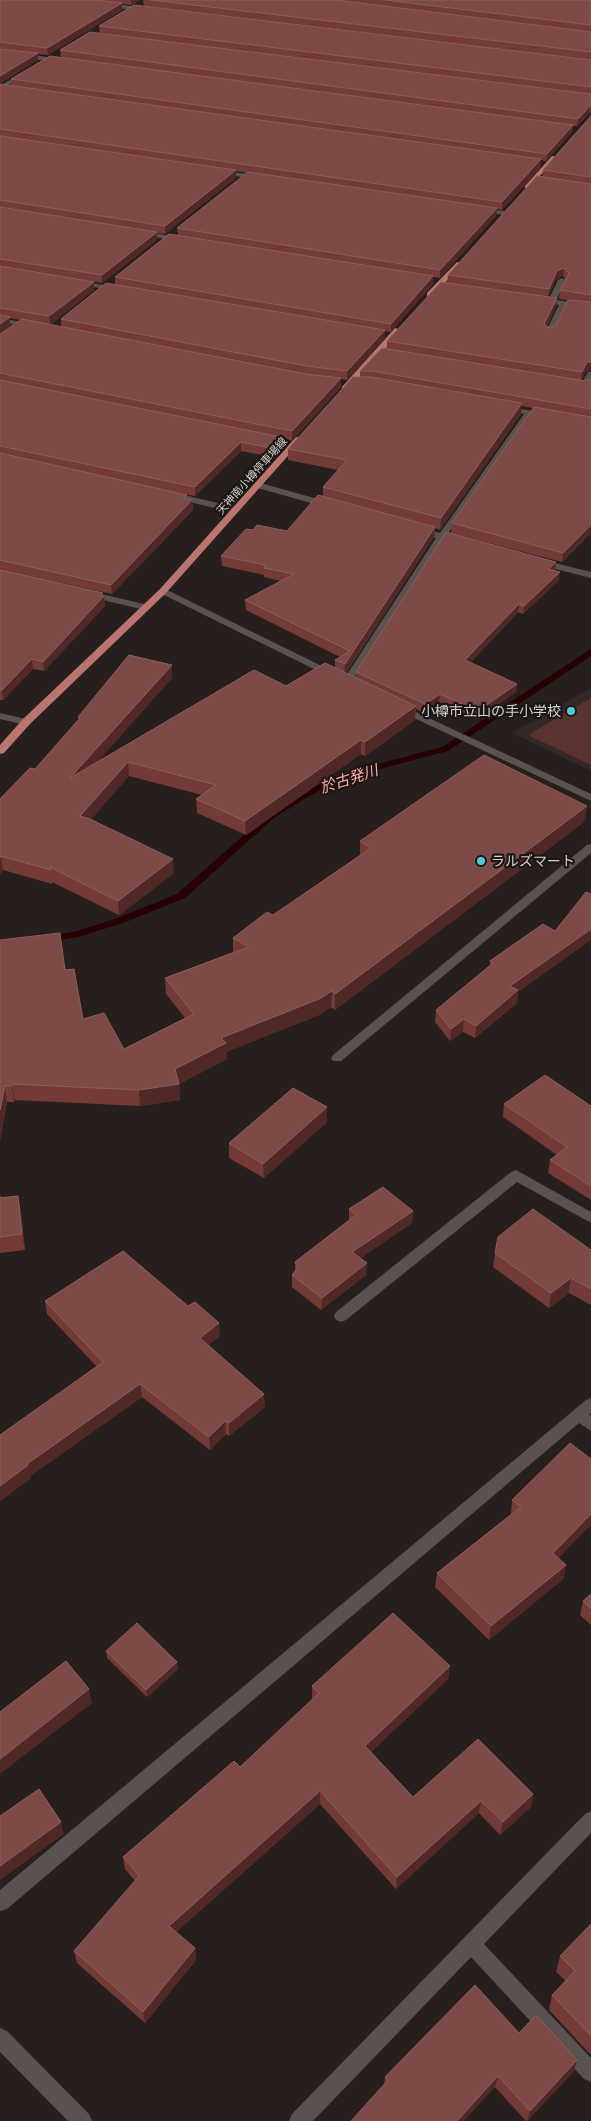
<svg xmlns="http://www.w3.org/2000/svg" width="591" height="2121" viewBox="0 0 591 2121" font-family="Signika,'Noto Sans JP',sans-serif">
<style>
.built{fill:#342725}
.green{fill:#5a332f}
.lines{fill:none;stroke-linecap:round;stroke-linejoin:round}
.stream{fill:#270001;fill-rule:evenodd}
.minor{fill:#5a5251;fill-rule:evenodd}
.major{fill:#ba756e;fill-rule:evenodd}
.wall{fill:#733a37;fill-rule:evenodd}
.shaded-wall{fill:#502926}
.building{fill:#7e4a47;stroke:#8c5f5c}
.poi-dot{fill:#52cbd9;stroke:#1c1615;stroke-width:2}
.labels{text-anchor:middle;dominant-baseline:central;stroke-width:4.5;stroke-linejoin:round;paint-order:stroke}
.far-street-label{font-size:11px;fill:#d5d0d0;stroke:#1c1615}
.poi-label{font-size:14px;fill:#d5d0d0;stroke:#1c1615;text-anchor:end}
.water-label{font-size:15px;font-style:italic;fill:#feafa6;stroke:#1c1615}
</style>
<rect width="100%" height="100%" fill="#261f1e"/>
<!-- built -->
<path class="built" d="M591,688V771L512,733Z"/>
<!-- green -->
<path class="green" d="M591,698V765L528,735Z"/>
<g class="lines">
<!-- stream -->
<path class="stream" d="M591,649V656L448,751L380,769L325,787L275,817L185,898L123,923L78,937L46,942L41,939L42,937L77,931L115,919L177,894L269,813L319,783L374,765L442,747Z"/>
<!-- minor -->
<path class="minor" d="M107,3L147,8L150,10L147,12L105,6Z
M0,50L61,59L64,61L61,63L0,54Z
M25,71L27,74L0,90V86Z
M220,170L260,176L263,178L260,180L218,173L217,172Z
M480,208L504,211L507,213L504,215L478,211V209Z
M141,231L183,238L186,240L183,242L139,234V232Z
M562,278L566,280L556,300L591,305V309L566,306L553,333L546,335L545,333L559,305L536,300L540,298L549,299L558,280Z
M78,281L117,287L121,289L117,291L76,284V282Z
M0,318L32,324L36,326L32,328L0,322Z
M588,372H591V382L588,388L573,387V383H582Z
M501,406L546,413L550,415L546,417L531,415L447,535L462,539V543L444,540L350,684H344L342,682L436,538L414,530L418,527L440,533L524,414L501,410Z
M257,482L332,503L333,505L329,508L254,487V483Z
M171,492L239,508L240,510L236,513L168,497V493Z
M539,559L591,572V578L536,564L534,562Z
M163,588L334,672L336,674L334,676H328L160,593V589Z
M89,591L148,605L150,607L145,610L86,596L84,594Z
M401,705L591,794V801L397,710V706Z
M0,713L30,720L31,722L26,725L0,719Z
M591,844V853L341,1061H333L331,1058L333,1055L587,845Z
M516,1170L591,1212V1223L517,1182L346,1320L341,1322L336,1320L334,1316L336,1312L511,1172Z
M591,1398V1413L589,1415L591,1416V1431L579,1423L7,1909L0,1911V1890L586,1400Z
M591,1811V1833L484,1944L591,2058V2082L584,2079L471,1957L313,2121H289L292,2114L585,1814Z
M0,2028L7,2031L89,2114L92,2121H68L0,2052Z"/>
<!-- major -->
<path class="major" d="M552,156L557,157L529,188H525V186Z
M457,262L462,263L433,297H427V293Z
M395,328L402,330L348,391H342V387Z
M296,437L303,439L166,593L30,724L4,753L0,754V745L22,720L160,589Z"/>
</g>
<!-- wall -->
<path class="wall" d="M0,0H140L132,5L122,4V10L48,55L38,54V60L0,49Z
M143,0H591V60L144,6Z
M99,26L591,60V94L100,33Z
M60,50L591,94V113H590L577,126H573L572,132L546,161L541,160V167L502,210L497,209L496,216L440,278L433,277V284L391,332L385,331V339L347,380L341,379V387L292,441L286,439V447L276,458L241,451L195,496L174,492L187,499L192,500L193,510L112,594L47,580L104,596L105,606L44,671L33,669L3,700H0V334L20,320L10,318V326L0,334V84L11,86V79L61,57ZM236,171L248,173L177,228L178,236L115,277V285L61,319V327L50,325L94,290V282L85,280L102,283L157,240V233L165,234L236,178Z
M591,116V370L586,371L581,380L586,381L591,379V533L562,562L451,533L452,523L533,408L521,406V414L440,530L435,528L434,537L346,673L356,678V672L555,570L559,580L523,614L518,612L470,663L517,684L516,692L477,719L439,702L424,713L416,709L415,720L365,756L361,754L246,835L197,813L196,799L202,795L129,776L91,819L174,873L119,915L52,882V884L3,870L0,874V799L35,769L78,720V717L172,665V678L98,761L286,686L335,668V660L340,657L246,610L245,600L281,581L264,577V575L222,566L221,556L253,530L287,531L323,497V487L338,470L288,460V449L360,377V371L387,348V341L447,283L448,275L542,177L543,170ZM563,276L565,279L560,290L559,299L568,300L556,325L549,328L547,326L556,306L557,298L548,297L556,279Z
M585,821L335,1010L331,1007L319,1015L226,1052L227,1059L179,1084L180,1100L140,1106L15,1100L14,1102H7L0,1140V940L65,970L83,1019L124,1049L185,1018L166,994L165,978L233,952V938L273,915L360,855V841Z
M543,924L518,992L517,1003L475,1038L463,1032L450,1041L435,1022L436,1010L490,966V961Z
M504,1104L591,1106V1200L548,1173L550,1160L557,1155L503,1117Z
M327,1107V1122L264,1178L229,1158V1143Z
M0,1196V1198L18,1196L21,1212L25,1250L0,1253Z
M349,1209L413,1211L412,1223L360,1258L366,1275L321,1310L292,1287V1275L295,1271V1262L349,1220Z
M591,1250V1305L569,1293L549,1308L493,1267L495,1253Z
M45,1301L220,1336L208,1345L265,1407L229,1436L226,1434L210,1450L142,1397L30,1476L31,1478L0,1501L97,1367L47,1314Z
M591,1459V1525L558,1558L566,1565L563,1579L489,1640L435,1587L437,1573L511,1514L512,1500Z
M591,1594V1625L580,1615L583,1601Z
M106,1651L178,1669L147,1697L107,1658Z
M450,1666L448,1679L371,1752L413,1797L533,1794L531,1807L500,1835L479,1813L396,1889L320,1804L176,1932L195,1948L196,1960L145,2023L77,1963L74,1951L135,1881L125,1869L123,1857L240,1767L312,1700V1686Z
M591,1924V2053L590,2054L549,2010L552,1995L566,1981L556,1972L560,1956Z
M519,2033L574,2071L527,2121H526L495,2087L384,2084L385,2077Z"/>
<!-- shaded-wall -->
<path class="shaded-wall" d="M131,0H140L132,5Z
M122,3V10L48,55L47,48Z
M38,53V60L0,84V76Z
M590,105V113L577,126L578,119Z
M573,125L572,132L546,161L547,154Z
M541,159V167L502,210V202Z
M236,170V178L165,234V226Z
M497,208L496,216L440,278V270Z
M157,232V240L102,283V275Z
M564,268L563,276L556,279L548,297L549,289L557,271Z
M433,276V284L391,332V324Z
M94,282V290L50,325L49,316Z
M557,298L556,306L543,332L544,324Z
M10,317V326L0,334V324Z
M385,330V339L347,380V371Z
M587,362H591V370L586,371L581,381L582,372Z
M341,378V387L292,441V431Z
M522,403L521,414L440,530L441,518Z
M286,438V447L276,458V449Z
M241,442V451L195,496V487Z
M192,500L193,510L112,594L111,585Z
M591,525V533L562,562L563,553Z
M435,527L434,537L344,675L345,664Z
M556,562L555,570L549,569Z
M560,572L559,580L523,614L524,606Z
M103,593V597L104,596L105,606L44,671L43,662Z
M519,604L518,612L464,669L465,660Z
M32,659L33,669L3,700L2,690Z
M172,665V678L71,792L70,778Z
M517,684L516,692L477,719L478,711Z
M440,694L439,702L424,713L425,704Z
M416,706L415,720L365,756V742Z
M361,740V754L246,835L245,821Z
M128,762L129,776L82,830L80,816Z
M587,806L585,821L335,1010V994Z
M1,856L3,870L0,874V858Z
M173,859L174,873L119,915L118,901Z
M591,929V940L518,992L517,1003L475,1038L476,1026L510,986Z
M332,991L331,1007L319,1015L226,1052L227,1059L179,1084L180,1100L140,1106L139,1090L221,1038Z
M464,1019L463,1032L450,1041L451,1029Z
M12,1084L15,1100L14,1102L12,1086Z
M5,1086L7,1102L0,1140V1110Z
M327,1107V1122L264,1178L263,1164Z
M18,1196L21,1212L25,1250L22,1234Z
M413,1211L412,1223L352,1264V1252Z
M367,1263L366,1275L321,1310L322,1298Z
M571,1278L569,1293L549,1308L551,1293Z
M219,1323L220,1336L201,1351L200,1338Z
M140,1384L142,1397L30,1476L31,1478L0,1501V1486L27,1464Z
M264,1394L265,1407L229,1436V1423Z
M225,1421L226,1434L210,1450L209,1437Z
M591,1514V1525L550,1567L553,1553Z
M566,1565L563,1579L489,1640L491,1626Z
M177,1662L178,1669L147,1697L146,1690Z
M450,1666L448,1679L364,1759L365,1746Z
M89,1689L92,1703L0,1774V1759Z
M320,1791V1804L170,1937L169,1926Z
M533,1794L531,1807L500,1835L503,1822Z
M481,1801L479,1813L396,1889L397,1877Z
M61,1822L64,1834L0,1880V1866Z
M195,1948L196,1960L145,2023L143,2012Z
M577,2060L574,2071L527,2121L530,2111Z
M498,2076L495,2087L464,2121H457Z"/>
<!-- building -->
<path class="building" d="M0,0H97L122,3L47,48L0,42Z
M151,0H336L591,32V52Z
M385,0H591V25Z
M134,5L591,60V87L99,26Z
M90,32L591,94V105L578,119L60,50Z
M0,49L38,53L0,76Z
M50,56L573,125L547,154L11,79Z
M0,84L541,159L502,202L0,129Z
M591,116V177L543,170Z
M0,136L236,170L165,226L0,200Z
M248,172L497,208L440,270L177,228Z
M537,176L591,184V295L560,290L569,273L564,268L557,271L549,289L448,275Z
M0,207L157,232L102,275L0,259Z
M169,234L433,276L391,324L115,277Z
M0,266L94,282L49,316L0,308Z
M441,282L557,298L544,324L549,328L556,325L568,300L591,302V362H587L582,372L387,341Z
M106,283L385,330L347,371L306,366L61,319Z
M0,315L10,317L0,324Z
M22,319L306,374L341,378L292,431L0,373V334Z
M382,348L586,381L591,379V409L372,371H360Z
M353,377H371L522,403L441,518L323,487L347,460L288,449Z
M0,380L286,438L276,449L241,442L195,487L0,446Z
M534,407L591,417V525L563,553L452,523Z
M0,453L187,495L183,498L192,500L111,585L0,560Z
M318,495L435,527L345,664L335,660L350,651L245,600L294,574L264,568L266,565L221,556L246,529L253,530L257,525L287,531Z
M446,532L556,562L549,569L560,572L524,606L519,604L465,660L517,684L478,711L440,694L425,704L356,672Z
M0,570L103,593L100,596H104L43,662L32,659L2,690H0Z
M129,655L172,665L70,778L254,670L286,686L325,663L416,706L365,742L361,740L245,821L196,799L216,785L128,762L80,816L90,819L173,859L118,901L50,867L51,870L1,856L0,858V799L30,768L35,769L80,718L78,717Z
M484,755L587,806L335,994L332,991L319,999L221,1038L226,1043L175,1069L179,1084L139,1090L12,1084V1086H5L0,1110V940L60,933L65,970L74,969L83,1019L104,1013L124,1049L194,1014L165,978L249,947L233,938L267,912L273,915L371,848L360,841Z
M586,892L591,894V929L510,986L518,990L476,1026L464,1019L451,1029L436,1010L493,963L490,961L543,924L555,931Z
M545,1075L591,1106V1186L550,1160L567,1147L504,1104Z
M293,1088L327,1107L263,1164L229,1143Z
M383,1187L413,1211L352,1252L367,1263L322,1298L292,1275L298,1267L295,1262L356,1215L349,1209Z
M0,1196V1198L18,1196L22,1234L0,1237Z
M533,1209L591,1250V1289L571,1278L551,1293L495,1253L498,1237Z
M123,1251L188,1306L195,1302L219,1323L200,1338L264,1394L229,1423L225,1421L209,1437L140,1384L27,1464L28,1465L0,1486V1435L103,1362L45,1301Z
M570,1443L591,1459V1514L553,1553L566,1565L491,1626L437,1573L521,1507L512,1500Z
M591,1594V1609L583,1601Z
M393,1613L450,1666L365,1746L413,1797L478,1739L533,1794L503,1822L481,1801L397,1877L320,1791L169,1926L195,1948L143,2012L74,1951L139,1876L123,1857L234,1761L240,1767L319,1693L312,1686Z
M137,1623L177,1662L146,1690L106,1651Z
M66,1661L89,1689L0,1759V1712Z
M39,1789L61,1822L0,1866V1816Z
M591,1924V2036L552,1995L575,1971L560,1956Z
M475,1985L519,2033L536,2015L577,2060L530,2111L498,2076L457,2121H351L388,2080L385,2077Z"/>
<!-- markers -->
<g class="poi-dot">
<circle cx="571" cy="711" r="5"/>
<circle cx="481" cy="861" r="5"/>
</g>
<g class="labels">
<!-- far-street labels -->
<g class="far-street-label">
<text transform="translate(252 476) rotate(-48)">天神南小樽停車場線</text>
</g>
<!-- poi labels -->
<g class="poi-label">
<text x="561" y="711">小樽市立山の手小学校</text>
<text x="491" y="861" text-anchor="start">ラルズマート</text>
</g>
<!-- water labels -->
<g class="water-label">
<text transform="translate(349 779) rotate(-18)">於古発川</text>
</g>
</g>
</svg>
